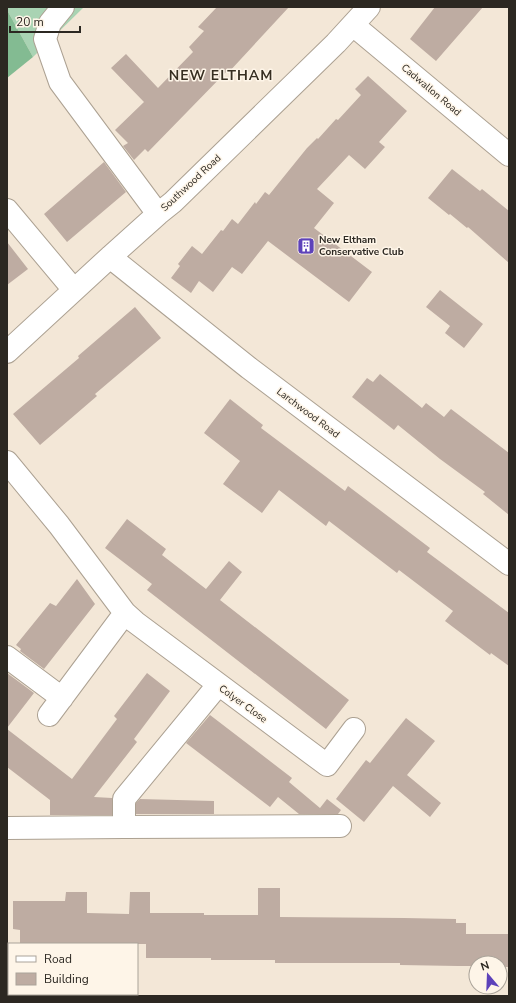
<svg xmlns="http://www.w3.org/2000/svg" width="516" height="1003" viewBox="0 0 516 1003" font-family="'Nunito Sans',sans-serif">
<style>
.green{fill:#a9d3b3}
.forest{fill:#83bb92}
.building{fill:#beaca2}
.lines{fill:none;stroke-linecap:round;stroke-linejoin:round}
.minor-casing{stroke:#aca192;stroke-width:24}
.minor{stroke:#fff;stroke-width:22}
.labels{text-anchor:middle;dominant-baseline:central;stroke-width:3;stroke-linejoin:round;paint-order:stroke}
.street-label{font-size:10px;fill:#2c2822;stroke:#fef5e8}
.poi-label{font-size:10px;font-weight:bold;fill:#2c2822;stroke:#fef5e8;text-anchor:start}
.district-label{font-size:14px;font-weight:bold;letter-spacing:1px;fill:#372e21;stroke:#fef5e8}
</style>
<rect width="100%" height="100%" fill="#f3e7d7"/>
<!-- green -->
<path class="green" d="M7,7H84L33,57L7,10Z"/>
<!-- forest -->
<path class="forest" d="M7,10L33,57L7,78Z"/>
<!-- building -->
<path class="building" d="M217,7H289L228,73L226,72L148,152L145,149L134,160L123,146L128,143L115,130L144,102L111,68L126,54L158,88L193,52L189,47L204,31L198,27Z
M435,7H483L436,61L410,39Z
M368,76L407,111L379,142L385,147L365,169L349,155L317,189L334,203L314,228L372,272L349,302L268,241L242,274L232,267L213,292L199,281L191,293L171,278L180,266L178,264L192,246L202,254L221,230L223,231L232,219L238,224L255,202L256,204L265,192L269,195L307,148L317,138L318,139L336,119L338,120L361,95L355,89Z
M104,162L126,192L67,242L44,214Z
M452,169L480,191L482,189L509,211V263L468,227L467,228L450,214L449,215L428,198Z
M7,242L28,269L7,285Z
M440,290L483,324L464,348L445,333L450,326L426,307Z
M135,307L161,338L95,394L97,396L40,445L13,414L79,358L78,356Z
M380,374L422,408L426,403L444,417L451,409L509,453V515L483,494L485,492L440,459L398,425L394,430L352,397L367,378L373,382Z
M230,399L263,425L261,428L345,491L348,486L430,548L427,552L509,613V666L491,653L490,655L445,621L453,611L399,570L397,573L329,521L326,526L279,490L262,513L223,484L240,461L204,433Z
M127,519L166,549L162,555L206,589L229,561L242,572L220,600L349,700L326,729L147,590L152,584L105,548Z
M77,579L95,604L44,669L20,651L21,649L16,645L50,603L56,606Z
M7,673L34,693L7,728Z
M147,673L170,691L134,739L137,742L94,797L112,798V815H50V800L7,767V729L72,779L117,719L114,716Z
M210,715L292,778L289,782L320,808L327,799L341,810L338,814H299L278,797L270,807L186,743Z
M406,718L435,741L407,775L441,803L430,817L393,786L364,822L336,799L366,760L370,763Z
M140,799L214,801V814H136V803Z
M258,888H280V917L404,918L456,919V923H466V934H509V967H500V963H476V966H458L400,965V963H275V960H211V958H146V944H20V930L13,929V901H65L66,892H87V913L129,914L130,892H150V913H204V915H258Z"/>
<g class="lines">
<!-- minor casing -->
<g class="minor-casing">
<path id="minor" d="M63,7L50,23L45,39L60,82L158,214
M353,25L509,155
M7,210L74,290
M110,257L249,368L509,564
M7,352L110,257L158,214L173,202L336,43L369,7
M7,462L59,525L125,613L135,622L327,765L354,729
M7,657L62,698
M49,715L125,613
M124,827L340,826
M7,828L124,827V799L218,685"/>
</g>
<!-- minor -->
<use href="#minor" class="minor"/>
</g>
<!-- icons -->
<defs>
<g id="building-square" transform="scale(0.9)"><rect x="-9" y="-9" width="18" height="18" rx="4" fill="#5d42ba" stroke="#fef5e8"/><path d="M-4-6H4V6H1V3H-1V6H-4ZM-2.5-4.3h1.7v1.8h-1.7ZM.8-4.3h1.7v1.8H.8ZM-2.5-1h1.7V.8h-1.7ZM.8-1h1.7V.8H.8Z" fill="#fff"/></g>
</defs>
<g fill-rule="evenodd">
<use href="#building-square" x="306" y="246"/>
</g>
<g class="labels">
<!-- street labels -->
<g class="street-label">
<text transform="translate(431 90) rotate(40)">Cadwallon Road</text>
<text transform="translate(191 183) rotate(-43)">Southwood Road</text>
<text transform="translate(308 413) rotate(37)">Larchwood Road</text>
<text transform="translate(243 704) rotate(36)">Colyer Close</text>
</g>
<!-- poi labels -->
<g class="poi-label">
<text x="319" y="240">New Eltham<tspan x="319" dy="12">Conservative Club</tspan></text>
</g>
<!-- district labels -->
<g class="district-label">
<text x="221" y="75">NEW ELTHAM</text>
</g>
</g>
<!-- border -->
<rect width="516" height="1003" fill="none" stroke="#2c2822" stroke-width="16"/>
<!-- legend -->
<rect x="8" y="943" width="130" height="52" fill="#fef5e8" stroke="#aaa399"/>
<rect x="16" y="956" width="20" height="6" fill="#ffffff" stroke="#aaa399"/>
<text x="44" y="963" font-size="12" fill="#2c2822">Road</text>
<rect x="16" y="973" width="20" height="12" fill="#beaca2" stroke="#aaa399"/>
<text x="44" y="983" font-size="12" fill="#2c2822">Building</text>
<!-- north arrow -->
<g transform="translate(488 975) rotate(341)"><circle r="19" fill="#fef5e8" stroke="#aaa399"/>
<path d="M0-3L7 15L0 10L-7 15Z" fill="#5d42ba"/>
<text y="-6" font-size="11" font-weight="bold" text-anchor="middle" fill="#2c2822">N</text>
</g>
<!-- scale -->
<path d="M10 26v6h70v-6" fill="none" stroke="#2c2822" stroke-width="2"/>
<text x="16" y="26" font-size="12" fill="#2c2822" stroke="#fef5e8" stroke-width="3" paint-order="stroke">20 m</text>
</svg>
